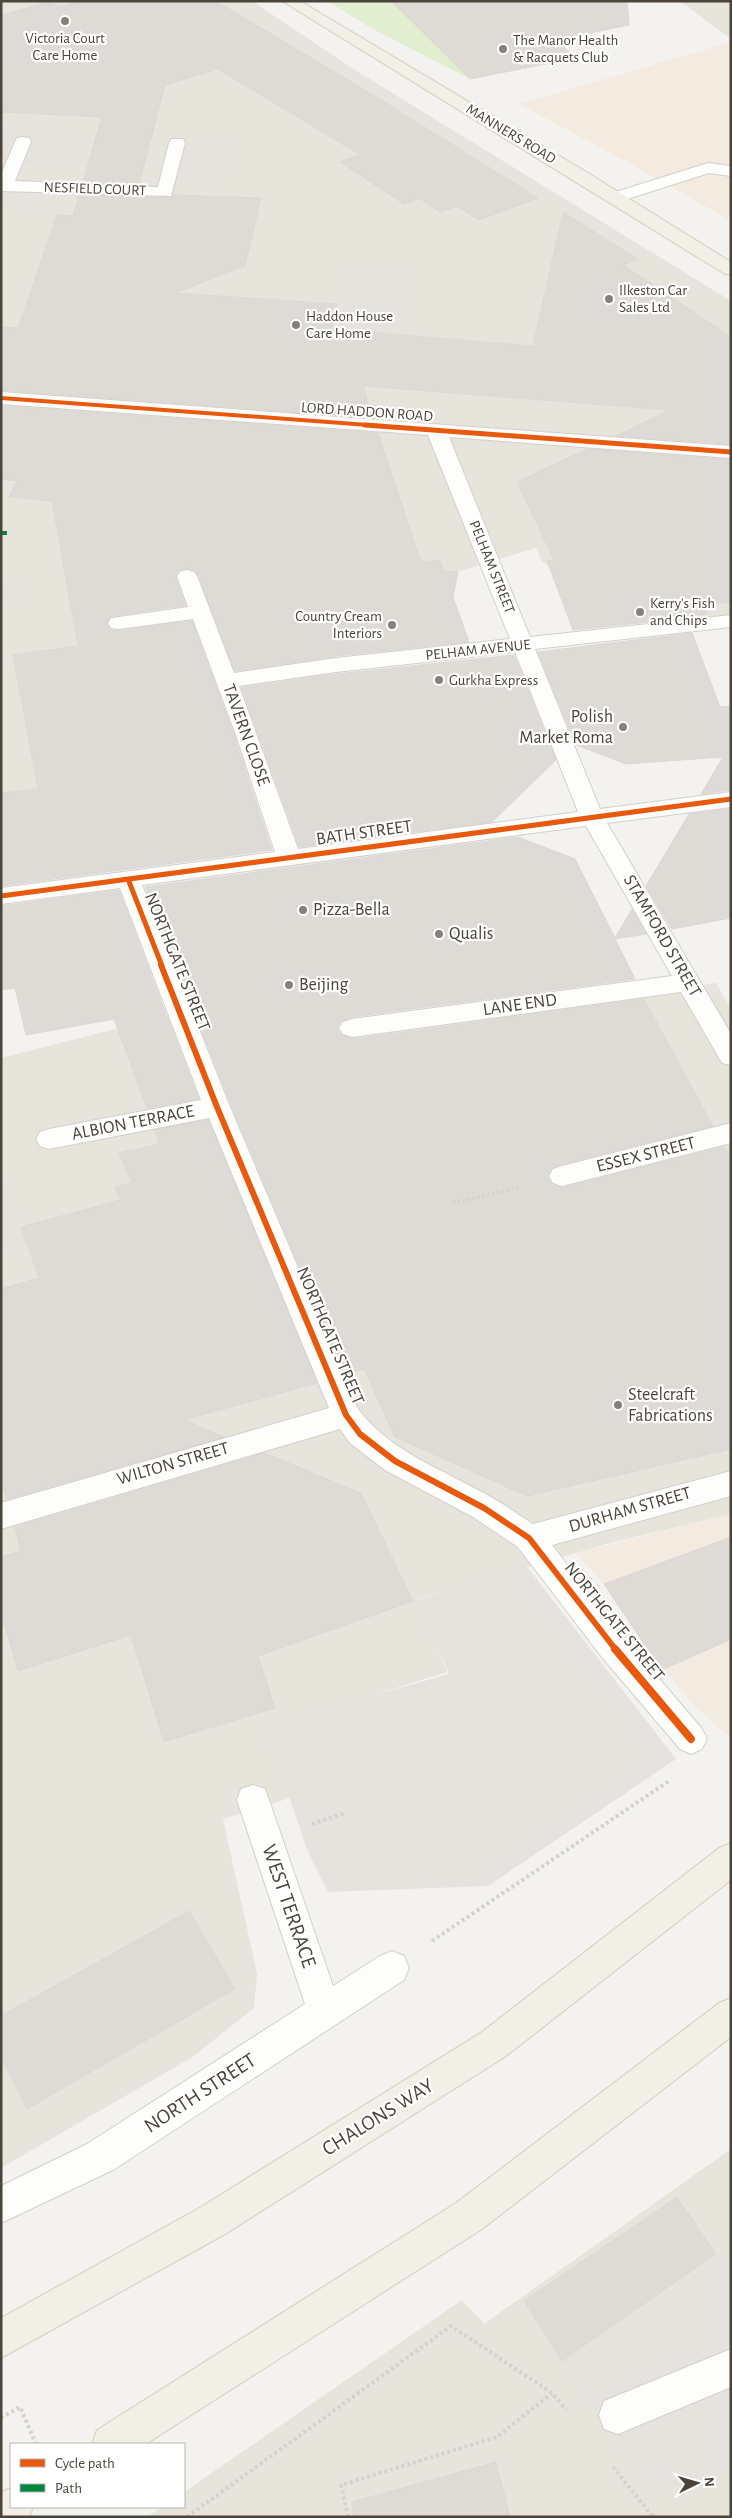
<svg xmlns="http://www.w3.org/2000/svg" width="732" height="2518" viewBox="0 0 732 2518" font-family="'Alegreya Sans',sans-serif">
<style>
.residential{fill:#e7e4dc}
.commercial{fill:#f3ebdf}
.green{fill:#e1eecf}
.parking{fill:#e6e3df}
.building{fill:#dedbd6;stroke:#dcd9d4}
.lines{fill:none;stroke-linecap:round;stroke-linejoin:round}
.minor-casing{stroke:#d2d0cb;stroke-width:2}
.major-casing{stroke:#d6cebb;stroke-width:2}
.path-far1{stroke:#d3d2cc;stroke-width:3;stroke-dasharray:2.5 2.5;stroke-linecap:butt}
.path{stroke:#d3d2cc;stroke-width:4;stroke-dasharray:3 3;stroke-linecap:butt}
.minor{fill:#fdfdfc;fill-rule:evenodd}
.major{fill:#f2efe6;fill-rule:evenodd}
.quiet{stroke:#00873e;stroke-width:4;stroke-dasharray:8 4;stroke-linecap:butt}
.cycleway-far3-casing{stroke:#fff;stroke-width:5.5}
.cycleway-far2-casing{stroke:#fff;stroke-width:8}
.cycleway-far1-casing{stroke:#fff;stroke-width:9}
.cycleway-casing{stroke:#fff;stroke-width:11}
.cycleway-far3{stroke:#e8590c;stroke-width:4}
.cycleway-far2{stroke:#e8590c;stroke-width:5}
.cycleway-far1{stroke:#e8590c;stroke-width:6}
.cycleway{stroke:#e8590c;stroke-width:8}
.poi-dot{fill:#868178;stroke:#fff;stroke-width:2}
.labels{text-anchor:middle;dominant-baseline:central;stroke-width:4.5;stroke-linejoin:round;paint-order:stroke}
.far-poi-label{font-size:15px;fill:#4b4439;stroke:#fff;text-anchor:start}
.far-street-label{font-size:15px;fill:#4b4439;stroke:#fff}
.poi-label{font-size:18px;fill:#4b4439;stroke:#fff;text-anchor:start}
.street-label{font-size:18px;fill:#4b4439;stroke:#fff}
.near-street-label{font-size:21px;fill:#4b4439;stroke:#fff}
</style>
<rect width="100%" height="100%" fill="#f4f2ee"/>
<!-- residential -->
<path class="residential" d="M1,1H252L355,70L731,301V627L722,628L542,562L536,548L320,613L334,663L323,718L289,771L1,811Z
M680,1H731V39Z
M716,983L731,1009V1514L610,1543L419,1599L447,1672L269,1728L290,1798L223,1819L257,1974L254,2008L191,2058L1,2168V1058L198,1008L512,1063L492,1015Z
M731,2149V2517H147L162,2507H184V2492L462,2300L484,2324Z"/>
<!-- commercial -->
<path class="commercial" d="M731,42V221L631,164L519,104Z
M731,1514V1739L693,1704L647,1648L604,1584L576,1553Z"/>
<!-- green -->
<path class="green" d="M327,1H391L470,79L373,29Z"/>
<!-- parking -->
<path class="parking" d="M4,123L52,125L49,135L74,136L65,165L1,162V129Z
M177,143L229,144L222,185L168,183Z
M1,186L59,188L50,211L1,208Z
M345,266L414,270L397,359L325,355Z
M27,577L29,602L1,604V580Z
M1,1166L28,1248L1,1255Z
M524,1563L676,1759L488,1886L328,1892L307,1849L265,1726L449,1674L418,1600L506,1572Z
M731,2249V2470L654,2493L562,2362Z"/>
<!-- building -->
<path class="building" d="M81,1H216L378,98L538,198L479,220L457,206L440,212L419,198L404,204L340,162L360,155L218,69L165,85L139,184L83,182L102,117L1,112V15L51,2L58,7Z
M391,1H627L629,25L556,40L576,58L470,79Z
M79,195L171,198L173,195L261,198L245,266L175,293L337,304L331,329L533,346L563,212L638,259L623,265L731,337V444L616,436L669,410L363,386L373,418L1,390V327L18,328L57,215L73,216Z
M1,406L378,433L421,562L440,560L444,572L458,571L453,597L469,642L336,656L235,671L198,575L195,570L188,568L179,570L175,577L185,605L111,616L106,624L111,630L119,631L192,621L235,739L272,850L1,886V793L38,789L13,655L78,646L52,501L9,497L17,481L1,479Z
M587,449L731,460V602L703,605L707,614L686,616V618L573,630L547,561L554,560L517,482Z
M692,633L720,707L731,706V790L701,794L723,757L626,764L576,745L538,652Z
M514,655L556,760L492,822L299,847L242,688L336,674Z
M731,809V918L672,929L646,886L689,814Z
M518,837L575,859L615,938L632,909L646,934L615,939L635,979L352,1017L341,1021L337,1029L342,1036L352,1039L644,999L713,1126L561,1164L551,1168L547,1177L552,1185L562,1188L724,1147L731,1158V1449L527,1496L395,1437L364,1369L345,1374L232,1106L145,887Z
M119,890L198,1099L147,1108L114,1019L26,1035L15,988L1,990V906Z
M208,1120L317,1383L184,1420L224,1437L7,1499L1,1479V1289L39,1278L21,1227L120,1200L115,1187L132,1183L119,1153L159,1144L155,1130Z
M264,1453L361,1493L413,1601L258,1656L275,1708L164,1742L131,1635L18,1671L1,1612V1557L21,1551L15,1527Z
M731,1537V1639L664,1669L647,1648L604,1584Z
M189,1911L235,1989L27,2109L1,2057V2016Z
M677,2197L716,2254L562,2361L524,2301Z
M496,2462L510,2517H354L352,2502Z"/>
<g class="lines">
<!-- minor casing -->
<g class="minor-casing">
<path id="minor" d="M23,137L29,138L31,142L15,181L158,187L169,143L171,139H183L185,143L171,196L1,191V174L15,142L17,138Z
M708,163L731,166V176L709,173L615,203L609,202L606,198L609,194Z
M1,392L731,446V458L449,437L530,637L731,615V627L535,649L600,809L731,792V807L607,823L731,1034V1065L722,1063L681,992L352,1037L343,1034L339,1028L343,1022L352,1019L672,976L586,826L142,885L230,1107L358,1409C392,1454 447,1471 494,1499C507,1506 520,1516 533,1524L731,1471V1496L552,1545L623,1636L702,1729L707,1739L702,1749L691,1754L680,1749L601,1656L518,1547L473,1517L385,1470L350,1443L340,1429L1,1529V1503L329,1408L209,1118L49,1149L40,1146L36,1139L40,1132L49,1129L201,1100L120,888L1,904V888L275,852L237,738L193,619L119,629L111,628L108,623L111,618L119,617L188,607L177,576L180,572L187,570L194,572L197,576L234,673L336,658L510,639L428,435L1,404ZM515,652L578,812L298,849L239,686L336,672Z
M731,1123V1143L562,1186L553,1183L549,1176L553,1169L562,1166Z
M253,1785L265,1789L269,1800L333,1986L380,1956L392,1951L404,1956L409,1968L404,1980L113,2170L1,2223V2186L87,2144L305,2004L237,1800L241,1789Z
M731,2349V2387L618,2434L604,2429L599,2415L604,2401Z"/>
</g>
<!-- major casing -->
<g class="major-casing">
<path id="major" d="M282,1H300L588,173L731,262V275L725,274Z
M731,1843V1880L506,2056L227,2233L1,2358V2318L201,2207L482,2032L719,1848Z
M731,1998V2037L482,2229L146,2444H92L97,2430L456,2203L719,2003Z
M11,2488V2507H33L29,2517H1V2492Z"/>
</g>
<!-- path-far1 -->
<path class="path-far1" d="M453,1203L520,1187"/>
<!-- path -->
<path class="path" d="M312,1824L345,1813
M432,1941L669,1781
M1,2418L20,2407L36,2444
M613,2467L653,2517
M187,2517L451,2326L552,2393L566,2410
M348,2517L341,2485L497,2437L552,2393"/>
<!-- minor -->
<use href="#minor" class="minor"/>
<!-- major -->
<use href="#major" class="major"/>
<!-- quiet -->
<path class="quiet" d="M1,533H7"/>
<!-- cycleway-far3 casing -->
<g class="cycleway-far3-casing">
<path id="cycleway-far3" d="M1,398L382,426"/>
</g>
<!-- cycleway-far2 casing -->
<g class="cycleway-far2-casing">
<path id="cycleway-far2" d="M365,425L731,452
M128,879L162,966
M1,896L731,799"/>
</g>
<!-- cycleway-far1 casing -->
<g class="cycleway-far1-casing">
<path id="cycleway-far1" d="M161,965L217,1107L346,1415L360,1434L395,1461L484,1508L529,1538L616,1650"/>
</g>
<!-- cycleway casing -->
<g class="cycleway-casing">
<path id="cycleway" d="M615,1649L691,1739"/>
</g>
<!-- cycleway-far3 -->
<use href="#cycleway-far3" class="cycleway-far3"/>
<!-- cycleway-far2 -->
<use href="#cycleway-far2" class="cycleway-far2"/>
<!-- cycleway-far1 -->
<use href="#cycleway-far1" class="cycleway-far1"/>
<!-- cycleway -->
<use href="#cycleway" class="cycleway"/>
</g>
<!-- markers -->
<g class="poi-dot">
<circle cx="65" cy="21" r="5"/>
<circle cx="503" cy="49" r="5"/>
<circle cx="609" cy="299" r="5"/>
<circle cx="296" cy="325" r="5"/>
<circle cx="640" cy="612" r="5"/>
<circle cx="392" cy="625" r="5"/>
<circle cx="439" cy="680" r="5"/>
<circle cx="623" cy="727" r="5"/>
<circle cx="303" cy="910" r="5"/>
<circle cx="439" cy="934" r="5"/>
<circle cx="289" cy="985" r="5"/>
<circle cx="618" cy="1405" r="5"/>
</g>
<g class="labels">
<!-- far-poi labels -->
<g class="far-poi-label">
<text x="65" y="38" text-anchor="middle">Victoria Court<tspan x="65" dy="17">Care Home</tspan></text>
<text x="513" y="40">The Manor Health<tspan x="513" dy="17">&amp; Racquets Club</tspan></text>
<text x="619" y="290">Ilkeston Car<tspan x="619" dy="17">Sales Ltd</tspan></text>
<text x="306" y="316">Haddon House<tspan x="306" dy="17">Care Home</tspan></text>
<text x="650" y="603">Kerry's Fish<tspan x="650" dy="17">and Chips</tspan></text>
<text x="382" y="616" text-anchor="end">Country Cream<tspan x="382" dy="17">Interiors</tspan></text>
<text x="449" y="680">Gurkha Express</text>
</g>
<!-- far-street labels -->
<g class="far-street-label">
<text transform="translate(511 134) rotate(31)">MANNERS ROAD</text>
<text transform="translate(95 189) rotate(2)">NESFIELD COURT</text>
<text transform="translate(367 412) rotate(4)">LORD HADDON ROAD</text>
<text transform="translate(492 567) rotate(68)">PELHAM STREET</text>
<text transform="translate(478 650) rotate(-6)">PELHAM AVENUE</text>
</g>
<!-- poi labels -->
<g class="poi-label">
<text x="613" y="717" text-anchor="end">Polish<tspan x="613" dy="21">Market Roma</tspan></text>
<text x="313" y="910">Pizza-Bella</text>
<text x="449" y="934">Qualis</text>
<text x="299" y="985">Beijing</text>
<text x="628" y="1395">Steelcraft<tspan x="628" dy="21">Fabrications</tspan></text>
</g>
<!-- street labels -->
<g class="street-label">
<text transform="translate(246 735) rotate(70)">TAVERN CLOSE</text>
<text transform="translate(364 833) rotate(-8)">BATH STREET</text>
<text transform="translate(662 936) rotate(60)">STAMFORD STREET</text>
<text transform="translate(177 962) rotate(68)">NORTHGATE STREET</text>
<text transform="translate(520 1005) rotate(-8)">LANE END</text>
<text transform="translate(133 1123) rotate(-11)">ALBION TERRACE</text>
<text transform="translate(646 1155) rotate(-14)">ESSEX STREET</text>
<text transform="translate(330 1336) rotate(67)">NORTHGATE STREET</text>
<text transform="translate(173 1464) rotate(-16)">WILTON STREET</text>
<text transform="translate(630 1510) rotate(-16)">DURHAM STREET</text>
<text transform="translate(614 1622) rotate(51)">NORTHGATE STREET</text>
</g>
<!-- near-street labels -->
<g class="near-street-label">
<text transform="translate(289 1906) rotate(71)">WEST TERRACE</text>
<text transform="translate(200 2093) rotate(-33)">NORTH STREET</text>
<text transform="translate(378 2117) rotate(-32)">CHALONS WAY</text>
</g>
</g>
<!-- border -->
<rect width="732" height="2518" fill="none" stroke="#4b4439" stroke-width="5"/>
<!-- legend -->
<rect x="10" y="2443" width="175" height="65" fill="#ffffff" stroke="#b7b4b0"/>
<rect x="20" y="2459" width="25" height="8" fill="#e8590c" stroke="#b7b4b0"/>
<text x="55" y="2468" font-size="15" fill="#4b4439">Cycle path</text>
<rect x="20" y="2484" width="25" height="8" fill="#00873e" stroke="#b7b4b0"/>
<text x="55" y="2493" font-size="15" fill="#4b4439">Path</text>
<!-- north arrow -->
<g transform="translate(697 2483) rotate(85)" stroke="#ffffff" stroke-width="4" paint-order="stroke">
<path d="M0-4L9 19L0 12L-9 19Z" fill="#4b4439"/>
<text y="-8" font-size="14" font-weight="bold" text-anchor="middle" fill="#4b4439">N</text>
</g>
</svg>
